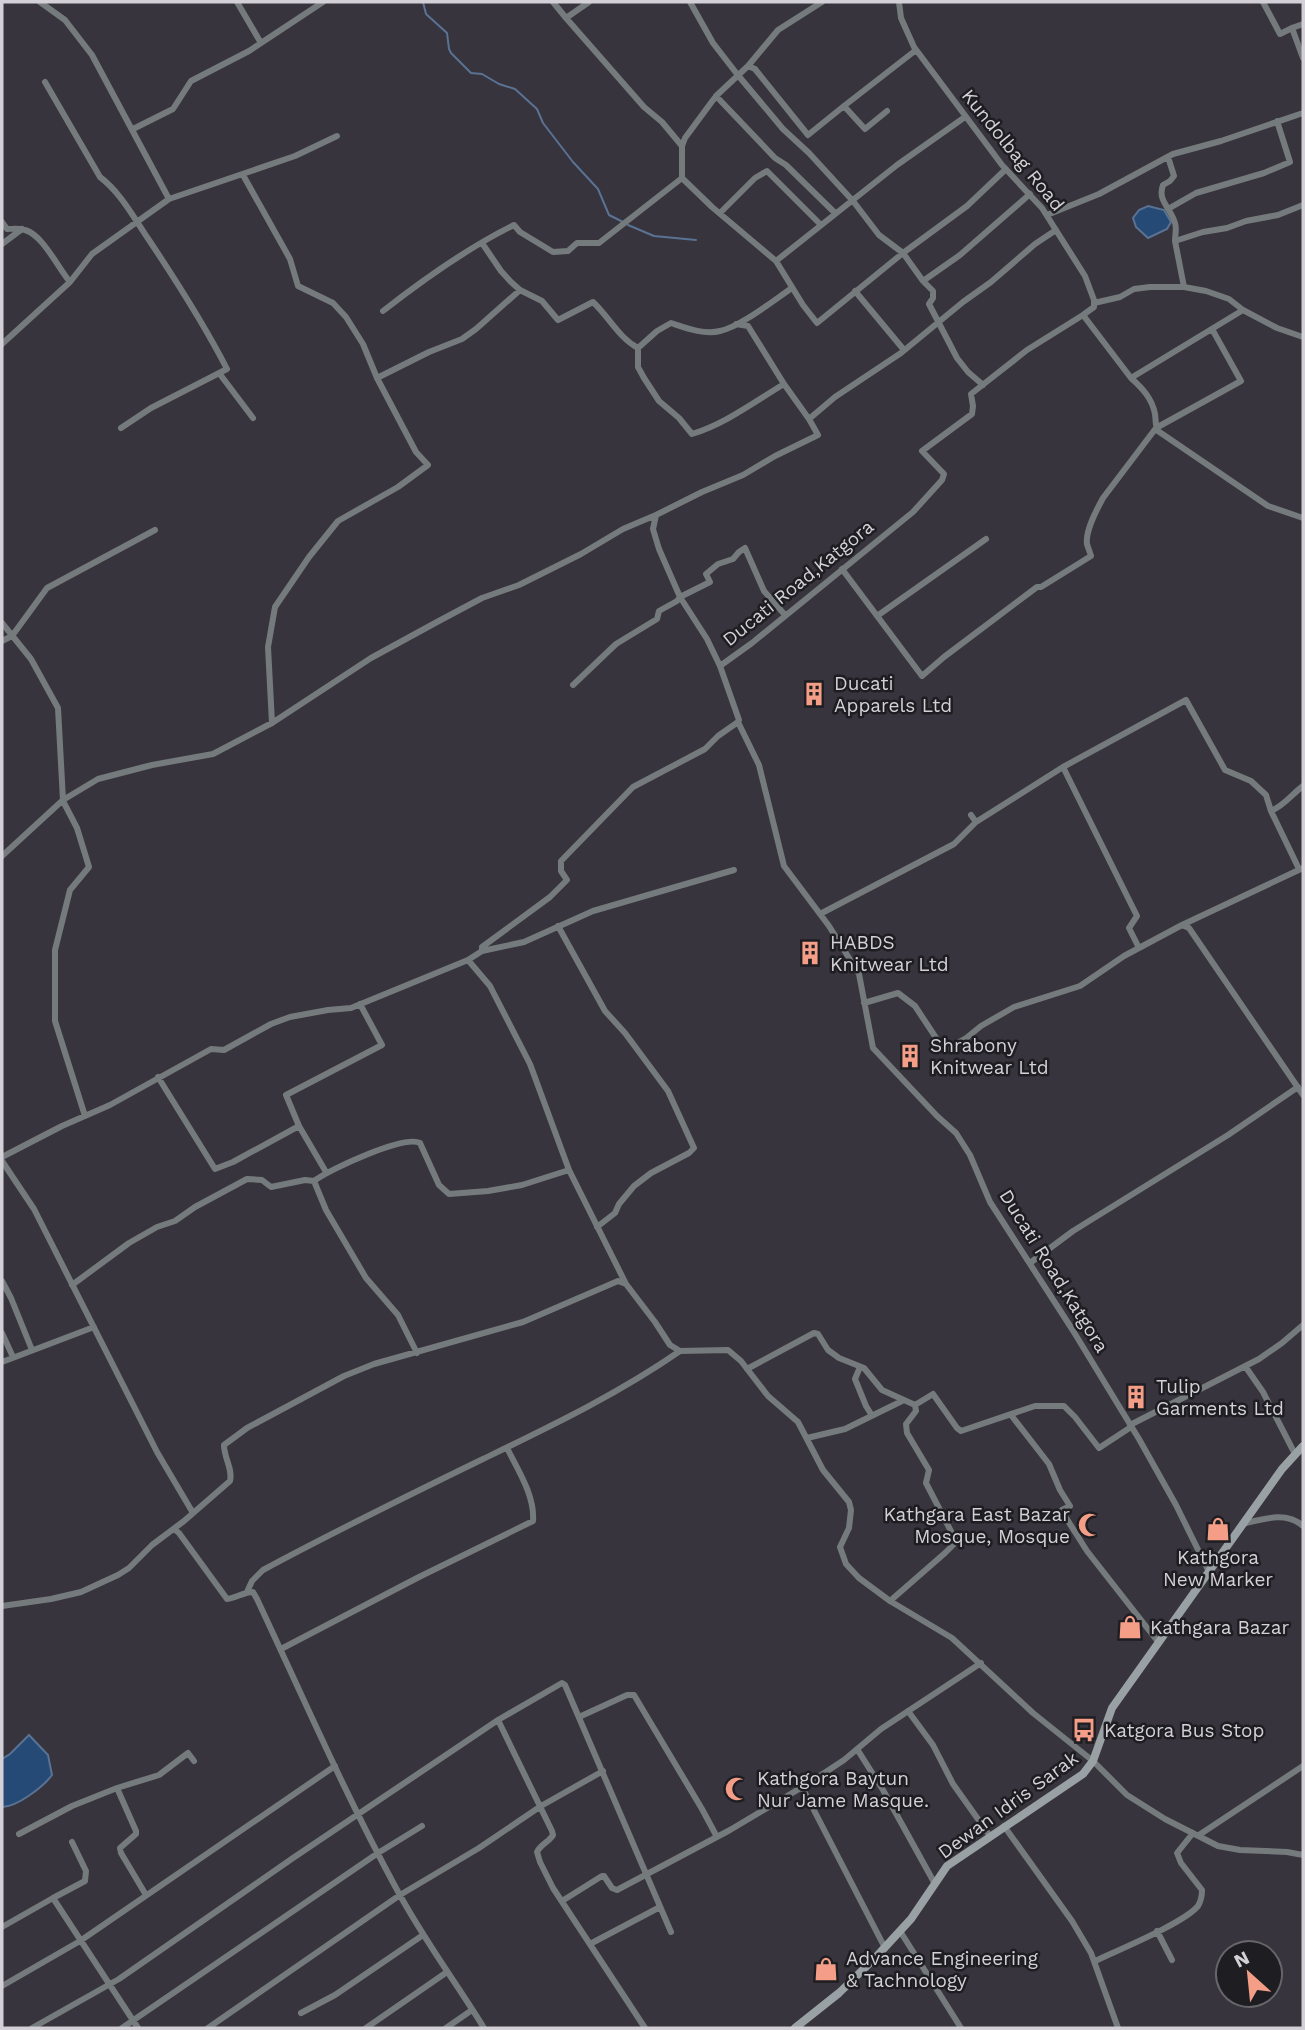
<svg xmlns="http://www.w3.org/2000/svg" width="1305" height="2030" viewBox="0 0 1305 2030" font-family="'Work Sans',sans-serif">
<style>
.water{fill:#264a76;stroke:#5a7293;stroke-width:2}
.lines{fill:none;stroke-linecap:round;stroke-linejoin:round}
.stream{stroke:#5a7293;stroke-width:2}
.minor{stroke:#757b7d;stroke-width:6}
.secondary{stroke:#99a1a4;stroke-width:8}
.labels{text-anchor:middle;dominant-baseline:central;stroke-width:5;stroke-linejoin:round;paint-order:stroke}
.street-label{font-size:19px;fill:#d3d1d7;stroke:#1e1d21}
.poi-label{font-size:19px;fill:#d3d1d7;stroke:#1e1d21;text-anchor:start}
</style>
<rect width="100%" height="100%" fill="#37343d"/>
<!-- water -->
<path class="water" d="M1148,206L1164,210L1171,222L1167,229L1148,238L1136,227L1133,218L1139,210Z
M29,1735L48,1755L52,1775C43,1787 17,1807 2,1807V1759L10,1754Z"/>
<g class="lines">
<!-- stream -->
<path class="stream" d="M423,2L426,14L447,33L449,49L451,53L471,73L482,74L499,84L515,89L537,109L543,123L573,162L598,189L609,215L623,222
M628,225L654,236L696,240"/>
<!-- minor -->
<path class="minor" d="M40,2L65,20L92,55L169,199
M237,2L261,43
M553,2L566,18L589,2
M690,2L713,43L737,74L783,129L809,153L853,201L879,235L903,253L923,281L933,291V298L929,304L957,358L968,372L983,385
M899,2L901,18L914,47L1002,165L1042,208L1085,276L1094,300V307L1083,315
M1263,2L1280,34L1292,28
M566,18L644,107L662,122L682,146
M1303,24L1292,28L1303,58
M748,66L755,69L808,135L844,106L865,129L887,111
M45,82L100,177C121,193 134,218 149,240C177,282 204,324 227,369L151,408L121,428
M716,96L775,158L786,165L835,213
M844,106L916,50
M133,129L173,109L191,81L249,51L323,2
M1168,157L1174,176L1170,181L1163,185C1157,201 1171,208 1175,223C1177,228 1175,235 1175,241
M243,175L290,259L298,286L333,303L346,317L363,344L377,378L416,452L428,465L398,487L338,521L309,557L275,607L268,647L272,723
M682,178L712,207L776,261L803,305L817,323L903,253L967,206L1006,169
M1168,209L1196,193L1264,173L1290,162L1277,121
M720,213L755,178L767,171L821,225
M1047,215L1099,194L1173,154L1221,141L1303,113
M2,222L7,229C13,229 19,228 25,230C43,235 58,268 70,282
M482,243L501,271L511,282L520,290L542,301L558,320L593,302C609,317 619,338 638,348L657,331L671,323C686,328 704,335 720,331C740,327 774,300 792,288
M2,244L22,229
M776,261L897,165L965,117
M923,281L960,255L1030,194
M1184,287L1175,241L1203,232L1227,228L1246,221L1278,215L1303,205
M855,291L904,350
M1094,303L1120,297L1134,289L1150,287H1184L1206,291L1229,299L1243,310
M383,311C424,279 467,248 514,225L520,232L553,252L568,251L577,243H599L682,178V146L685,138L716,96L748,66L778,30L822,2
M736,324L748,326L784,384L809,419
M2,344L70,282L92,254L169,199L295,156L337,136
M638,348V367L644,378L659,401L679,418L692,434C725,424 754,402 784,384
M219,373L253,418
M377,378L429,352L462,339L476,329L520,290
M1131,378C1142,388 1152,398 1155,414C1156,421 1155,425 1158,431L1268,506L1303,518
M842,569L922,676L944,657L1037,587H1041L1091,556C1090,552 1088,548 1087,544C1085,531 1097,509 1103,498L1156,428L1241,381L1212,329
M877,616L986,539
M2,623L31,659L58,708L63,800
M2,641L12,636L47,588L155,530
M720,666L707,639L680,597L659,549L653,529L656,515L702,492L743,475L775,456L818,435L809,419L835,397L901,353L963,302L991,282L1035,244L1056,230
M573,685L616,644L657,619L659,611L677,601L680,597L710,582L706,574L718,564L733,559L739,552L745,548L764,591L785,615
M1063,767L1137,916L1129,928L1139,948
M63,801L77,828L89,867L70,890L55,950V1021L85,1116
M971,815L976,822L1063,767L1186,700L1225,770L1251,781L1266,795L1271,811
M2,856L63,800L98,779L152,765L213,754L272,723L371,658L437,622L482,598L519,585L581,554L623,529L656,515
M1299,869L1271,811C1285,805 1292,794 1303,786
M820,914L954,844L976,822
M1182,925L1189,928L1303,1095
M558,926L605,1011L625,1033L668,1091L694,1148L689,1153L651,1173L634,1186L619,1204L615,1213L597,1227
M482,951L524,942L593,911L734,870
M468,960L490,986L530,1064L569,1170L626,1284L655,1322L670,1345L680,1351L728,1350L741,1361L768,1396L798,1422L823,1470L849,1502L851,1510L849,1528L840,1547L846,1564L859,1578L890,1601L952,1638L1033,1713L1093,1761L1127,1795L1165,1819L1218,1846L1240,1850L1287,1852L1303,1855
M864,1003L898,993L915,1006L944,1050L965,1039L981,1026L1014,1007L1080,986L1124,956L1182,925L1303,868
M158,1077L215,1169L233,1162L299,1126L326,1172
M299,1126L286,1095L382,1045L360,1004
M2,1157L62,1126L110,1105L211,1049L224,1050L271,1024L290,1017L328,1010L351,1008L468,960L482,951V947L550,897L567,880L561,871V861L633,787L705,749L718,736L738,722
M2,1161L34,1209L157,1452L193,1513
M314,1181C330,1169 404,1135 420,1143L439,1185L449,1194L488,1191L522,1185L569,1170
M1030,1263L1073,1231L1228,1135L1298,1087
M2,1281L11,1298L32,1350
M72,1285L129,1243L157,1227L175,1221L195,1207L247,1179L262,1180L271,1187L305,1180L314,1181L326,1210L366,1278L398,1315L417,1353
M2,1333L13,1357
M2,1362L94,1327
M1245,1366L1263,1392L1295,1454
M860,1367L855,1379L866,1406L871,1414
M747,1369L814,1333L818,1334L828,1350L839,1358L864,1368L882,1390L915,1405L933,1394L957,1428L961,1431L1035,1406H1064L1075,1417L1099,1448L1131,1427
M1011,1415L1049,1464L1060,1490L1070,1506L1062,1510L1063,1513L1087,1551L1159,1643
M1130,1425L1259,1359L1282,1343L1303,1325
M807,1438L845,1429L902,1401
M1242,1524C1263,1519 1286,1511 1303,1526
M174,1529L179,1533L227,1599C236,1598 244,1592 253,1592L257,1599C302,1695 345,1794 396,1888C422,1937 455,1981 484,2028
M1209,1572L1176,1505L1139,1439L1072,1329L990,1202L970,1155L956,1133L937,1116L873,1048L859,974L829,926L784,866L759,765L738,722L739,720L720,666L752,643L913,512L942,480L944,474L922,451L972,414L973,406L971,394L1027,350L1083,315L1131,378L1243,310L1277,328L1303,337
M247,1592L252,1581L263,1570C335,1531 409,1495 483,1459C551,1426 618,1394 680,1351
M890,1601L945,1553L953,1545L955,1539L926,1483L929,1470L907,1433L906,1424L916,1411L915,1405
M2,1606L51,1599L81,1592L118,1575L129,1568L152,1545L184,1521L230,1481C233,1469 224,1458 224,1445L247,1428L344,1376L374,1364L523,1322L618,1281L626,1284
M281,1649L419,1577L533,1521C535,1496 518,1470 507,1448
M908,1711L933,1745L953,1784L990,1836
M579,1717L627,1695H634L702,1809L717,1837
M498,1720L552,1831L553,1835C549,1842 541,1844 537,1852L540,1862L553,1888L645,2028
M857,1749L883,1790L935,1884
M802,1787L885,1948
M1004,1826L1072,1921L1091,1953L1118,2028
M19,1834L72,1806L117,1788
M1199,1835L1303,1766
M146,1895L121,1853L120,1848L136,1834V1831L117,1788L159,1775L188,1753L194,1761
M53,1898L85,1881L86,1871L72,1842
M562,1901L602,1876H604L612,1888L617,1890L730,1830L809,1783L844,1760L881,1729L981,1663
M2,1927L53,1898L138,2028
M900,1931L961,2028
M1157,1931L1172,1960
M590,1944L660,1907
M1095,1961C1118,1950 1184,1923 1198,1906C1201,1901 1202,1896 1202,1890L1181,1863L1177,1853L1193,1833
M2,1986L80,1941L335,1766
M301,2013L335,1995L423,1935
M32,2028L119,1979L293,1858L498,1720L562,1683L565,1685L671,1932
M122,2028L378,1853L422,1826
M208,2028L400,1895L479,1848L541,1806L603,1771
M366,2028L447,1972
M446,2028L472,2010"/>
<!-- secondary -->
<path class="secondary" d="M795,2028L839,1993L876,1957L911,1919L947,1866L1083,1774L1093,1761L1112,1708L1282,1469L1303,1446"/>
</g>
<!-- icons -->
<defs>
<g id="building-bare" transform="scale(1.89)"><path d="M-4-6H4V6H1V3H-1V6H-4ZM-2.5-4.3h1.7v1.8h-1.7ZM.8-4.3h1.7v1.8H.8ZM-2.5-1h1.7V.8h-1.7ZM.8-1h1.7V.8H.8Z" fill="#f49e88" stroke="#1e1d21" stroke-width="2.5" paint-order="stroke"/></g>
<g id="mosque-bare" transform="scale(1.89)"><path d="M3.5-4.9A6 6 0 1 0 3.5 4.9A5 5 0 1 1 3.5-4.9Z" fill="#f49e88" stroke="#1e1d21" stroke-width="2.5" paint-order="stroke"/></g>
<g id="shop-bare" transform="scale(1.89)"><path d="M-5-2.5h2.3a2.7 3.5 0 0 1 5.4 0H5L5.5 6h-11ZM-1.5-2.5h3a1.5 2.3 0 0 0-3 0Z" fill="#f49e88" stroke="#1e1d21" stroke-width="2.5" paint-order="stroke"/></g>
<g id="bus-bare" transform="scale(1.89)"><path d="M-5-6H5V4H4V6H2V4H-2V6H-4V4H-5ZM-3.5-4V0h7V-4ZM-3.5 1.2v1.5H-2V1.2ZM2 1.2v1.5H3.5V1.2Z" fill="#f49e88" stroke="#1e1d21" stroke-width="2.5" paint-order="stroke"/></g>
</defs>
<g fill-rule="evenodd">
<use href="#building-bare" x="814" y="694"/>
<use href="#building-bare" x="810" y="953"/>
<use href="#building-bare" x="910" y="1056"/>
<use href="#building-bare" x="1136" y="1397"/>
<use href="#mosque-bare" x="1090" y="1525"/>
<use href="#shop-bare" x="1218" y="1529"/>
<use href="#shop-bare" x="1130" y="1627"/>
<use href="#bus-bare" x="1084" y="1730"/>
<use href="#mosque-bare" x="737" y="1789"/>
<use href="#shop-bare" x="826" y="1969"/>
</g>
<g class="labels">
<!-- street labels -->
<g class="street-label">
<text transform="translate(1013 150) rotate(51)">Kundolbag Road</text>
<text transform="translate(798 583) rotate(-39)">Ducati Road,Katgora</text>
<text transform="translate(1054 1271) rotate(58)">Ducati Road,Katgora</text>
<text transform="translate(1008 1805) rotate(-36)">Dewan Idris Sarak</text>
</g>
<!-- poi labels -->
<g class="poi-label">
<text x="834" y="683">Ducati<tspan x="834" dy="22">Apparels Ltd</tspan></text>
<text x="830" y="942">HABDS<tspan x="830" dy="22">Knitwear Ltd</tspan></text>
<text x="930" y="1045">Shrabony<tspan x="930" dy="22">Knitwear Ltd</tspan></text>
<text x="1156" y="1386">Tulip<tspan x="1156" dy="22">Garments Ltd</tspan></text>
<text x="1070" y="1514" text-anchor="end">Kathgara East Bazar<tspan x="1070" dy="22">Mosque, Mosque</tspan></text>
<text x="1218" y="1557" text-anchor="middle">Kathgora<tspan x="1218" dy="22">New Marker</tspan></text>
<text x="1150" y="1627">Kathgara Bazar</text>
<text x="1104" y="1730">Katgora Bus Stop</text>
<text x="757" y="1778">Kathgora Baytun<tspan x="757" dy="22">Nur Jame Masque.</tspan></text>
<text x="846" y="1958">Advance Engineering<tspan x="846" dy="22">&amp; Tachnology</tspan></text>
</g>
</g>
<!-- border -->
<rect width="1305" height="2030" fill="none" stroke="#d3d1d7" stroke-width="7"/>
<!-- north arrow -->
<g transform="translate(1249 1974) rotate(333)"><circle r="33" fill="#1e1d21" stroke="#66656a" stroke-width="2"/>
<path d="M0-5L12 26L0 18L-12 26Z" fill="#f49e88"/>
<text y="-10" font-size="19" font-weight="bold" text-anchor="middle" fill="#d3d1d7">N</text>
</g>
</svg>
